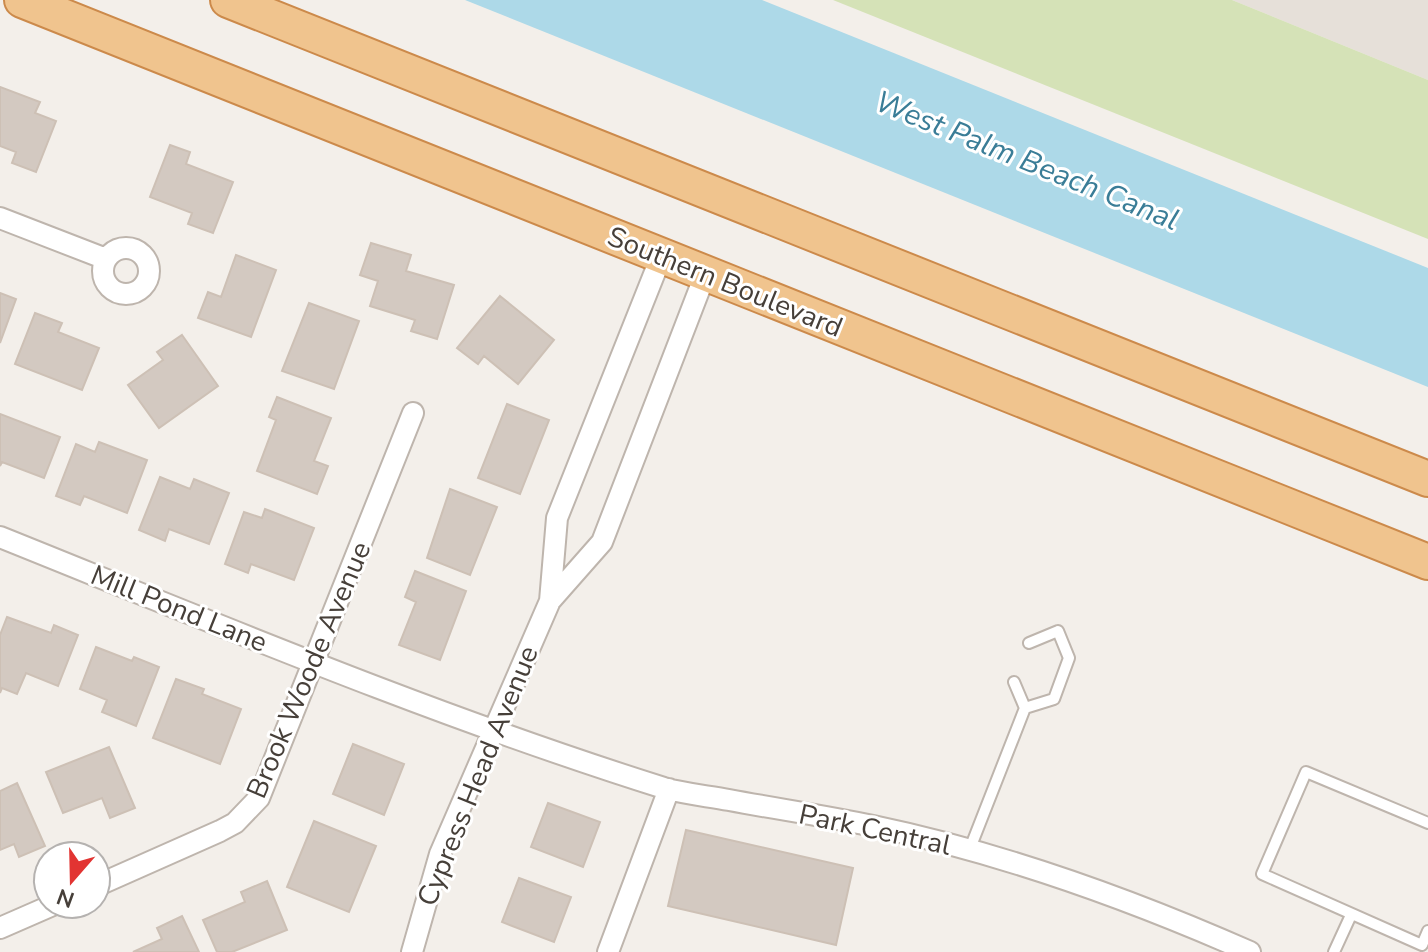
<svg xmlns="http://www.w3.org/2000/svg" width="1428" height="952" viewBox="0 0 1428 952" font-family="'Nunito Sans',sans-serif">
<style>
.residential{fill:#e6e0d9}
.green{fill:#d5e2b7}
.water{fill:#add9e8}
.building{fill:#d3c9c1;stroke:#cdc0b5;stroke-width:2}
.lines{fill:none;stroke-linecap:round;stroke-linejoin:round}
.service-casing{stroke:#beb5ad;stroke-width:14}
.minor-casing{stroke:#beb5ad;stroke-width:24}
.trunk-casing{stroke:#cc8a4b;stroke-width:38}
.service{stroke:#fff;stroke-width:10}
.minor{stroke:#fff;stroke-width:20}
.trunk{stroke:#f0c48e;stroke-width:34}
.labels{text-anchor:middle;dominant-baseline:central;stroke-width:6;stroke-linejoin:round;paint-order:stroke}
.street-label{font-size:28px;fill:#463f39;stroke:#fff}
.water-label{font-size:30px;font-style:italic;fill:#3a7d97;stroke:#fff}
</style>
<rect width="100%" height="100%" fill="#f3efea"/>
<!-- residential -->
<path class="residential" d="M1232,0H1428V80Z"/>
<!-- green -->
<path class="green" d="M833,0H1232L1428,80V239Z"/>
<!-- water -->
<path class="water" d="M465,0H762L1428,268V387Z"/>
<!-- building -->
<path class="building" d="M0,87L40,102L35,113L56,121L36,172L12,163L16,152L0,146Z
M170,145L190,152L186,164L233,182L213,233L188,224L192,213L150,197Z
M371,243L411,255L406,271L454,285L437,339L411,331L415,320L370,306L378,281L360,275Z
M236,255L276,270L251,337L198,318L208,292L221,297Z
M0,293L16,299L0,343Z
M500,296L554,340L518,384L484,356L478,364L457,348Z
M309,303L359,321L334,389L282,371Z
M35,313L62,323L58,332L99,348L82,390L15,364Z
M182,335L218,386L159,428L128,385L163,360L157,352Z
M277,397L331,418L314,461L328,466L317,494L257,471L276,420L269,417Z
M507,404L549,420L520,494L478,478Z
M0,414L60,437L44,478L2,462L0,466Z
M99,442L147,460L127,513L84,496L80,505L56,496L76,444L95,452Z
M160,477L190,489L194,479L229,493L209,544L169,529L165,541L139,530Z
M450,489L497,507L470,575L427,558Z
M265,509L314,528L294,580L251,564L248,573L225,564L244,512L262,518Z
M415,571L466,591L440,660L399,645L416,602L405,597Z
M7,617L51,633L54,625L78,635L58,686L26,673L17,694L2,688L0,693V635Z
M96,647L132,661L134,657L159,667L136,726L102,712L107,700L80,689Z
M176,679L204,689L202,694L241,709L220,764L153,738Z
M353,744L404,764L384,815L333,794Z
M109,747L135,808L110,818L102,798L63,813L46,772Z
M17,783L45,846L19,857L14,844L0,850V791Z
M548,803L600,822L583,867L531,847Z
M314,821L376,846L349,912L287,887Z
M686,830L853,868L836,945L668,906Z
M519,878L571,897L554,942L502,922Z
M267,881L287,930L232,952H217L203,920L245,902L241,892Z
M182,916L199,952H133L162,939L157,928Z"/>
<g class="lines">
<!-- service casing -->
<g class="service-casing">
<path id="service" d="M1025,708L1054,699L1069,658L1058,631L1029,643
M1428,823L1306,772L1262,874L1422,945L1428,931
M969,851L1025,708L1014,682
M1334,952L1351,915"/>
</g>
<!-- minor casing -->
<g class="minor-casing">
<path id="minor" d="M0,218L106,259
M103 271a23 23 0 1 1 46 0a23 23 0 1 1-46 0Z
M0,537C219,625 438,717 664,788C685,794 708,796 729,800C777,809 826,816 873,826C1002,853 1130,899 1250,952
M550,601L557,518L661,257
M96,886L220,831L235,823L259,798L413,413
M0,928L55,904
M412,952L440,854L550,601L602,542L705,275
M608,952L669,789"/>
</g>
<!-- trunk casing -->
<g class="trunk-casing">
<path id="trunk" d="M22,0L1428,562
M228,0L1428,479"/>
</g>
<!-- service -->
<use href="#service" class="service"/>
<!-- minor -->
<use href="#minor" class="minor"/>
<!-- trunk -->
<use href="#trunk" class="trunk"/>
</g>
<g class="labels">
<!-- street labels -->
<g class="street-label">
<text transform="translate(725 282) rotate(22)">Southern Boulevard</text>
<text transform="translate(179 609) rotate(22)">Mill Pond Lane</text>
<text transform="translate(309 670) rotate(-67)">Brook Woode Avenue</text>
<text transform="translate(478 776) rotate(-68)">Cypress Head Avenue</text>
<text transform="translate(875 830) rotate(12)">Park Central</text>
</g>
<!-- water labels -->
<g class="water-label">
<text transform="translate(1027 161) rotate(22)">West Palm Beach Canal</text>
</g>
</g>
<!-- north arrow -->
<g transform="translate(72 880) rotate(200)"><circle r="38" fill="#ffffff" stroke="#b5b2b0" stroke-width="2"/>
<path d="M0-6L14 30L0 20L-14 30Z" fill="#e23432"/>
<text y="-12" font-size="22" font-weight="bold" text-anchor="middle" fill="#463f39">N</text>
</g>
</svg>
